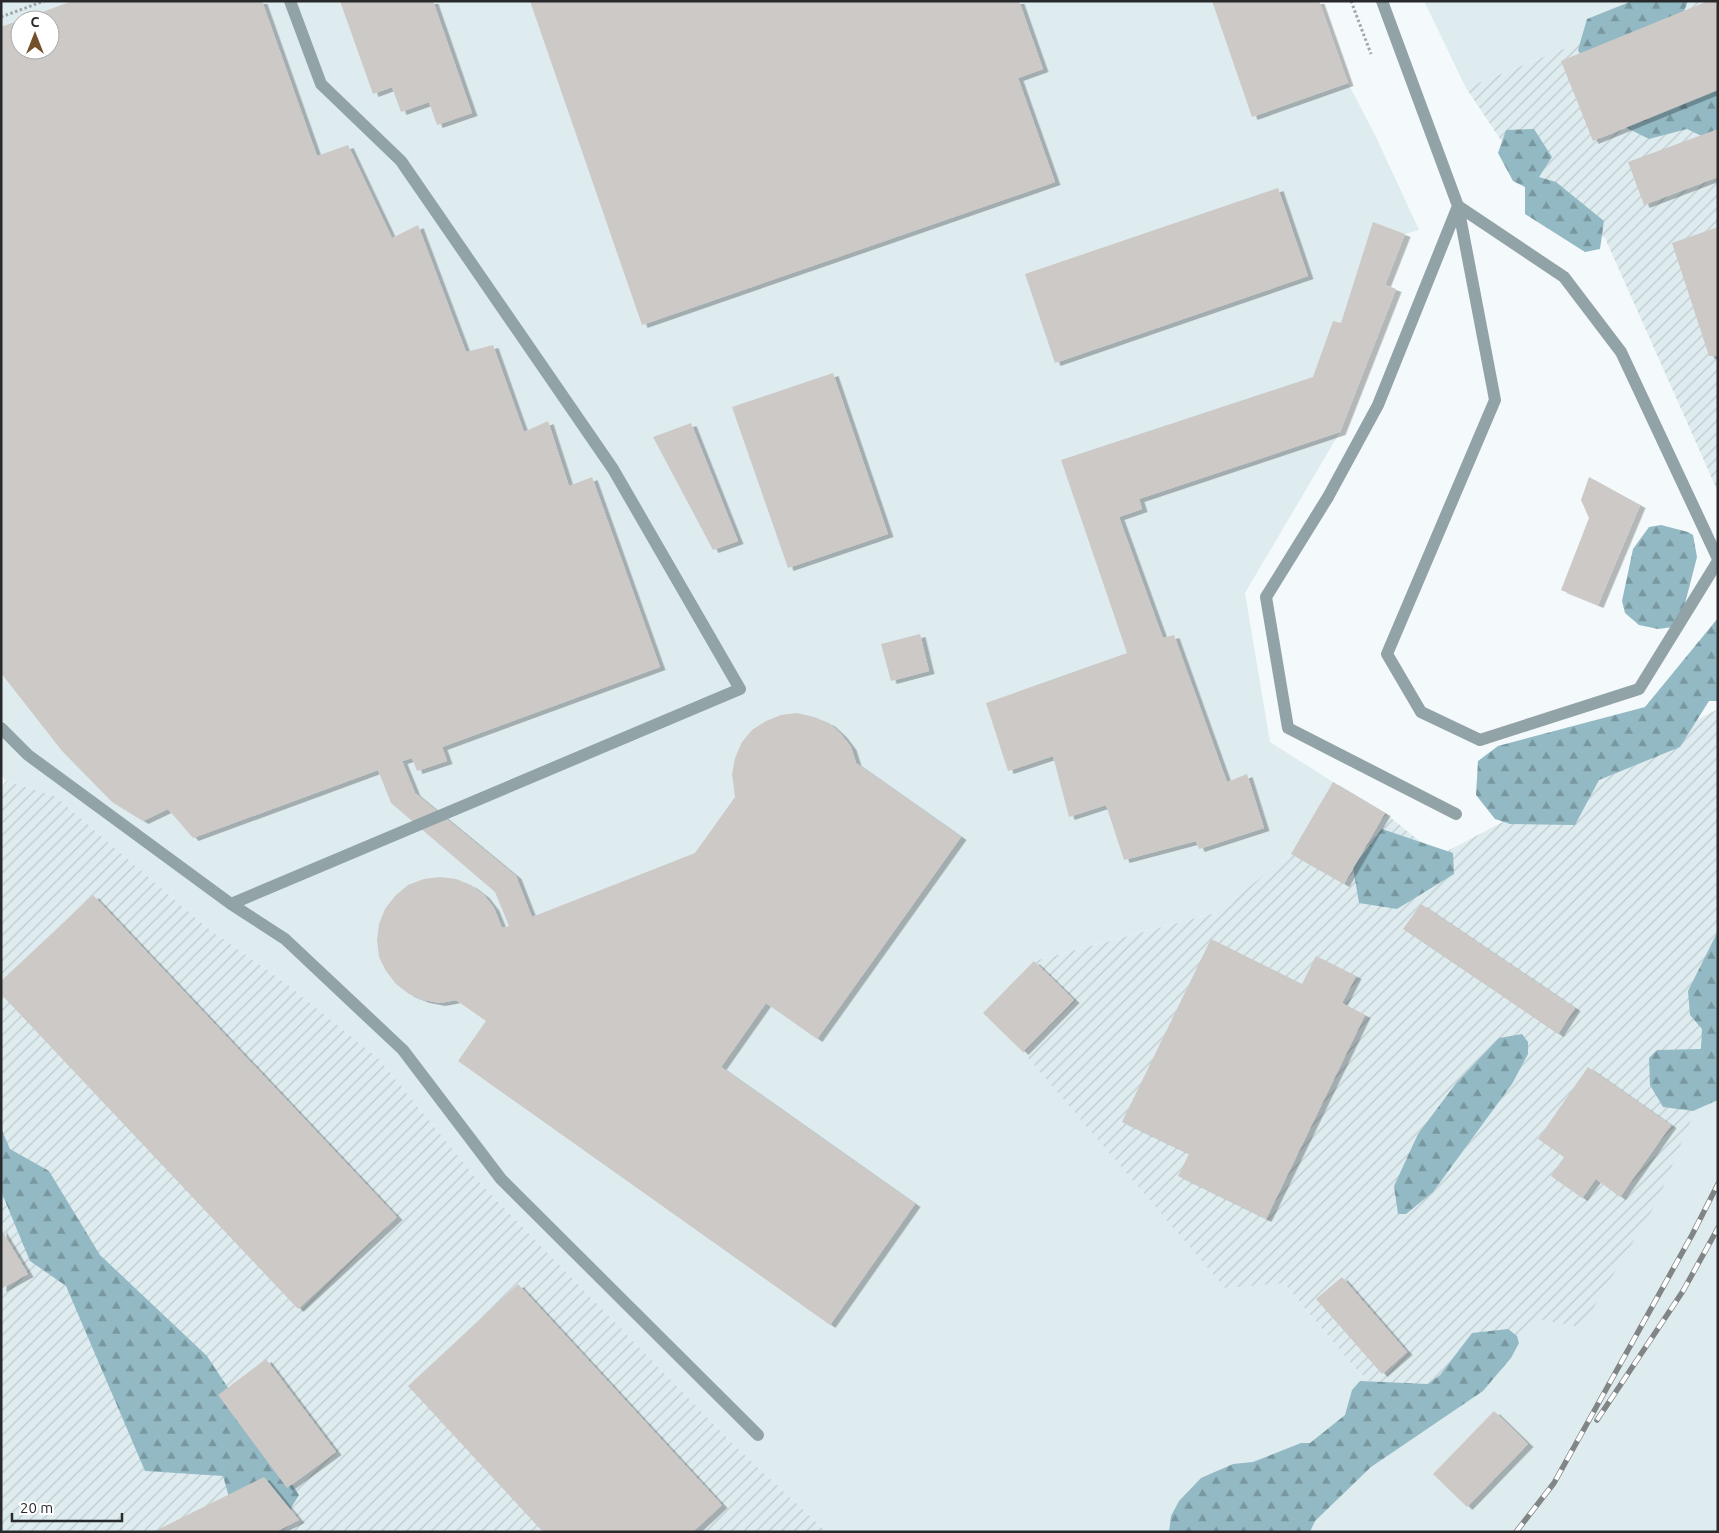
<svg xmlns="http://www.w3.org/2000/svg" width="1719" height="1533" viewBox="0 0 1719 1533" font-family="Ubuntu,sans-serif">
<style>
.built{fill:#deecf0;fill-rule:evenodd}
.industrial{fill:url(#industrial-furrows)}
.forest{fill:url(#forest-firs)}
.building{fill:#cdc9c6;filter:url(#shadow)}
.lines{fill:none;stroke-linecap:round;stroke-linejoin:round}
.path{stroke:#a2a6a7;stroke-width:3;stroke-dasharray:2.5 2.5;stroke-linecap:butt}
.minor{stroke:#92a3a7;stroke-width:12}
.rail-casing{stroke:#818586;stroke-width:5.5}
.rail{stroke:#fff;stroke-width:4;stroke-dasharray:11;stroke-linecap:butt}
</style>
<defs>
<pattern id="industrial-furrows" width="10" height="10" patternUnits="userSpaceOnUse" patternTransform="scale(1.25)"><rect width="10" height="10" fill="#deecf0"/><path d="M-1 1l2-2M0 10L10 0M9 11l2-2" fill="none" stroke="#becace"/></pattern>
<pattern id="forest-firs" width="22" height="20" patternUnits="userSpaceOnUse" patternTransform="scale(1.25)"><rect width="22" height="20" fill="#93bac4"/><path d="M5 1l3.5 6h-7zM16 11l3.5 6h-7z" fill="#78979f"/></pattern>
<filter id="shadow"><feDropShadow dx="5.5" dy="3" stdDeviation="0" flood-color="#0004"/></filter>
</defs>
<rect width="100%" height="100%" fill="#f4f9fb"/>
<!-- built -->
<path class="built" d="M1,1H1319L1348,83L1376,137L1419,230L1405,234L1385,285L1396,289L1340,432L1245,593L1270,742L1333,782L1291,854L1215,913L1034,961L984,1013L1023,1052L1284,1283L1354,1367L1404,1415L1452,1408L1541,1320L1718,1052V1532H827L734,1445L480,1183L379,1059L288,985L205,926L55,796L6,781L1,775ZM20,20H50V50H20Z
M1424,1H1683L1466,88Z"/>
<!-- industrial -->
<path class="industrial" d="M1683,1H1718V492L1605,238L1537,194L1466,88Z
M1718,709V1052L1712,1069L1657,1202L1582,1327L1541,1320L1452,1408L1404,1415L1354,1367L1284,1283L1225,1288L1023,1052L983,1013L1034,961L1215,913L1291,854L1333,782L1385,813L1438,856Z
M6,781L55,796L205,926L288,985L379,1059L480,1183L734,1445L827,1532H1V788Z"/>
<!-- forest -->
<path class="forest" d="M1632,1H1688L1683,14L1718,13V144L1687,129L1649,139L1615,122L1578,50L1587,19Z
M1534,129L1552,157L1539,177L1556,182L1604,221L1600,249L1585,252L1525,214V187L1513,181L1498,153L1506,130Z
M1661,525L1688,532L1693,535L1697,557L1681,619L1673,627L1658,629L1639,625L1625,613L1622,601L1633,549L1649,527Z
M1718,618V701H1709L1680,747L1599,780L1575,825L1510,824L1495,819L1476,795L1478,761L1498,746L1645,707Z
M1382,829L1453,853L1454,874L1397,909L1359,903L1353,867Z
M1718,931V1100L1693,1111L1663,1107L1650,1085L1649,1058L1657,1050L1701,1049L1702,1029L1690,1015L1688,991Z
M1522,1034L1528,1042V1054L1512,1084L1433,1192L1406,1214H1398L1394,1186L1418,1134L1457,1082L1499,1038Z
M1,1128L10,1149L49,1171L100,1255L207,1356L299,1495L280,1526L236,1522L223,1476L145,1471L66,1286L30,1261L1,1191Z
M1508,1329L1517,1336L1519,1343L1511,1358L1483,1391L1371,1467L1315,1521L1310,1532H1169L1171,1516L1179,1501L1201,1478L1233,1464L1253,1462L1301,1443H1310L1345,1415L1352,1390L1360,1381L1428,1384L1440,1375L1472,1333Z"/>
<!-- building -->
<path class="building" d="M72,1H262L317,156L348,145L392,238L418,225L466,352L493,345L524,432L548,421L569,486L592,477L660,667L442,747L447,761L417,771L412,758L402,761L415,793L516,876L532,917L695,853L735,797L732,774L735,758L742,742L752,730L766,721L781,715L797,713L814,717L829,723L841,734L851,747L856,763L961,837L817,1039L766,1003L721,1067L915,1204L830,1325L458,1061L486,1021L456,1000L440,1003L424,1000L409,994L396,984L386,971L379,957L377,940L379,924L385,909L395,896L408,885L424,879L440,877L456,879L471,885L484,895L494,908L502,928L509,926L495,892L391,803L378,770L193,838L168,809L143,821L112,802L62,751L1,673V27L20,20V50H50V20H21Z
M340,1H433L472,113L437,125L429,102L401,112L392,87L373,94Z
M530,1H1019L1043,69L1018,78L1055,182L642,325Z
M1212,1H1319L1348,83L1252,117Z
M1708,1H1716L1718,5V90L1593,141L1561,61Z
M1718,129V177L1644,205L1628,162Z
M1278,188L1308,276L1055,363L1025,274Z
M1373,222L1405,234L1385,285L1396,289L1340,432L1139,499L1142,509L1119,517L1163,638L1174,635L1227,782L1247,774L1264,828L1199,849L1196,841L1124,860L1106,805L1069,817L1053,756L1008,771L986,703L1127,653L1061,460L1313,377L1333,321L1341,323Z
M1718,227V356H1709L1672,243Z
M833,373L888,534L788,568L732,407Z
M691,423L738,541L713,550L653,437Z
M1589,477L1640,505L1598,605L1561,590L1589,518L1581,500Z
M920,634L929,671L891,681L881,644Z
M1333,782L1385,813L1344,884L1291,854Z
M93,895L397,1217L298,1309L1,994V981Z
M1421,904L1575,1008L1558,1034L1403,929Z
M1211,939L1302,984L1316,956L1356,976L1342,1003L1365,1015L1266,1219L1178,1176L1189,1154L1122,1122Z
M1034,961L1074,1000L1023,1052L983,1013Z
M1588,1067L1671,1125L1620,1197L1596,1179L1582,1198L1551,1176L1564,1157L1538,1139Z
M1,1229L28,1274L1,1289Z
M1342,1277L1407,1352L1382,1374L1316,1299Z
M518,1284L722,1505L693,1532H543L408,1386Z
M266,1359L336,1452L287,1488L218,1395Z
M1494,1411L1528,1444L1467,1507L1433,1474Z
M264,1477L299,1520L275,1532H153Z"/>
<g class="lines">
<!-- path -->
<path class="path" d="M1351,1L1371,54
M1,17L44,1"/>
<!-- minor -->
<path class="minor" d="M1382,1L1458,206L1378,405L1328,497L1266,597L1288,728L1456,814
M1718,559L1621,352L1564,277L1458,206L1495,400L1387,654L1421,712L1480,740L1639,689L1718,561
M1,728L28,755L231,904L285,939L403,1050L501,1179L758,1435
M231,904L740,689L613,469L401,161L321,84L290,1"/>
<!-- rail casing -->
<g class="rail-casing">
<path id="rail" d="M1597,1420L1683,1291L1718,1228
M1516,1532L1554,1483L1692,1235L1718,1184"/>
</g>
<!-- rail -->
<use href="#rail" class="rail"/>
</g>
<!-- border -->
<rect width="1719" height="1533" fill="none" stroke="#27292a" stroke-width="5"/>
<!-- north arrow -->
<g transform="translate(35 35)"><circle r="24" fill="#ffffff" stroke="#a9a9aa"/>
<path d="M0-4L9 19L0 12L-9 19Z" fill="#74502a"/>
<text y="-8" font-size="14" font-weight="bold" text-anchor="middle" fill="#27292a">С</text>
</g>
<!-- scale -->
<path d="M12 1513v8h110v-8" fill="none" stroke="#27292a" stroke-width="2.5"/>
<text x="20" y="1513" font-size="15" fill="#27292a" stroke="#ffffff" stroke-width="4" paint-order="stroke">20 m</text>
</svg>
